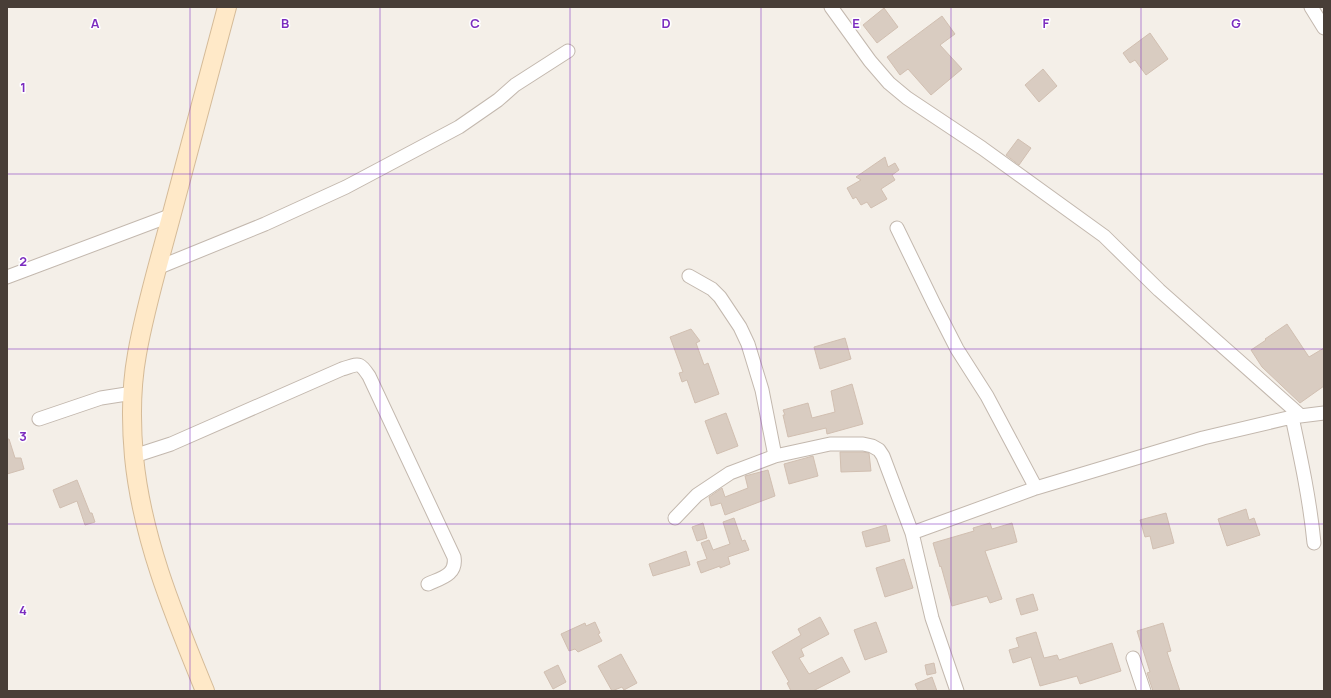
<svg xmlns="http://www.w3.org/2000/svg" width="1331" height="698" viewBox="0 0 1331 698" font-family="Manrope,sans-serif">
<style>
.building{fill:#d9ccc1;stroke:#d1bfb1}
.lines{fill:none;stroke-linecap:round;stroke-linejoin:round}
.street-casing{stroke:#c3b8ae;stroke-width:15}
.secondary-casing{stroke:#d5bb98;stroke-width:20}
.street{stroke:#fff;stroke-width:13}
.secondary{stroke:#ffe9c8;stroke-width:18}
.grid{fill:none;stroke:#7b2cbf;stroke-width:1;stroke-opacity:0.55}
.grid-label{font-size:13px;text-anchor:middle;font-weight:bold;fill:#7b2cbf;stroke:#fff;stroke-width:3;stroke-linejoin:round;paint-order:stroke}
</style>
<rect width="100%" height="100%" fill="#f4efe8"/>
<!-- building -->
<path class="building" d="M884,8L898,27L877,43L863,25Z
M942,16L955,34L940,45L962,69L931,95L908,69L900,75L887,57Z
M1150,33L1168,59L1146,75L1135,60L1130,63L1123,53Z
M1043,69L1057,86L1039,102L1025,85Z
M1018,139L1031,148L1019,165L1006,155Z
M885,157L888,167L895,163L899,170L892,175L895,180L881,189L887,199L871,208L867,202L861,205L856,197L853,199L847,188L861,180L856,177Z
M1287,324L1309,357L1324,348V386L1300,403L1262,367L1251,350L1266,340L1265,339Z
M691,329L700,341L696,343L704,365L708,363L719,394L695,403L687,380L682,382L679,373L683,372L670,337Z
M845,338L851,359L820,369L814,347Z
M852,384L863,424L827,434L826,428L788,437L783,415H785L783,410L808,403L812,418L835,412L831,391Z
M726,413L738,446L717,454L705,421Z
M7,439H9L15,458H21L24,469L7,474Z
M840,452H862L869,453L871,471L841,472Z
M813,456L818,476L789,484L784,464Z
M768,470L775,496L725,515L721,503L711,506L709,497L722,488L725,497L748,488L745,476Z
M77,480L90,513H92L95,522L85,525L77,501L60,508L53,490Z
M1246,509L1249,520L1254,518L1260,535L1227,546L1218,519Z
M1166,513L1174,543L1153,549L1150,536L1145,537L1140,520Z
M734,518L742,541L745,540L749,550L728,557L730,564L720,568V566L701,573L697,562L707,559L701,543L709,540L713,550L730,544L723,522Z
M703,523L707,538L697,541L692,527Z
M990,523L992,529L1012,523L1017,542L985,551L1002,599L990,603L987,596L952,606L941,566L940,567L933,543L974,531L973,528Z
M886,525L890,541L866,547L862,532Z
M686,551L690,565L653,576L649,564Z
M904,559L913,588L885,597L876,568Z
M1033,594L1038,610L1021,615L1016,599Z
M820,617L829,634L801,649L804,656L799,658L809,674L842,657L850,672L813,691H791L787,683L789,682L772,652L801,635L798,629Z
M595,622L600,633L598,634L602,641L578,652L575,649L569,651L561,634L585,623L586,626Z
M876,622L887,652L865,660L854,630Z
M1163,623L1171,651L1167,652L1180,691H1153L1147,673L1150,672L1137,631Z
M1036,632L1044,658L1057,655L1059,660L1112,643L1121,671L1080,684L1077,676L1040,686L1031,657L1013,663L1009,650L1019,647L1016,638Z
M621,654L637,683L624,690L622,687L612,691L598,666Z
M934,663L936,673L927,675L925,665Z
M558,665L566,682L553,689L544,672Z
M932,677L937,691H918L915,684Z"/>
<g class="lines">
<!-- street casing -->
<g class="street-casing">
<path id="street" d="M831,7L870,61L889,83L907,98L982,148L1104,236L1159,290L1300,415
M1311,7L1324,28
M897,228L934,304L957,349L987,396L1036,488
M157,268L265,224L346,187L459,127L498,100L515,85L568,51
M689,276L712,289L720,297L740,327L748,344L762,390L775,456
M7,277L172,215
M1292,417L1324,413
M39,419L101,398L133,393
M134,456L171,444L342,369C359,364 359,361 369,376L454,557C457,575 441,578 428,584
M675,518L697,495L730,473L775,456L830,444H863L872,446L879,450L883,456L912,533L932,618L957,691
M912,533L1036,488L1203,438L1292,417C1301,459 1310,501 1314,543
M1133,658L1144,691"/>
</g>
<!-- secondary casing -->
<g class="secondary-casing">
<path id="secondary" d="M205,691C174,615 142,539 134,457C131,424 131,387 137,354C145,308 159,262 171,217C190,147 208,77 227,7"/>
</g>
<!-- street -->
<use href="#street" class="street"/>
<!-- secondary -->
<use href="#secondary" class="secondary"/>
</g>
<!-- grid -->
<path class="grid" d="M190,7V691M380,7V691M570,7V691M761,7V691M951,7V691M1141,7V691M7,174H1324M7,349H1324M7,524H1324"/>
<g class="grid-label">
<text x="95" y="28">A</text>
<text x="285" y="28">B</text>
<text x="475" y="28">C</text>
<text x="666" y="28">D</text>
<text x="856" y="28">E</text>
<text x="1046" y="28">F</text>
<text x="1236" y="28">G</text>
<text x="23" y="92">1</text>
<text x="23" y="266">2</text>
<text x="23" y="441">3</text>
<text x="23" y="615">4</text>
</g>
<!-- border -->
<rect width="1331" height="698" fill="none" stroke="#483e37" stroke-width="16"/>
</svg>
